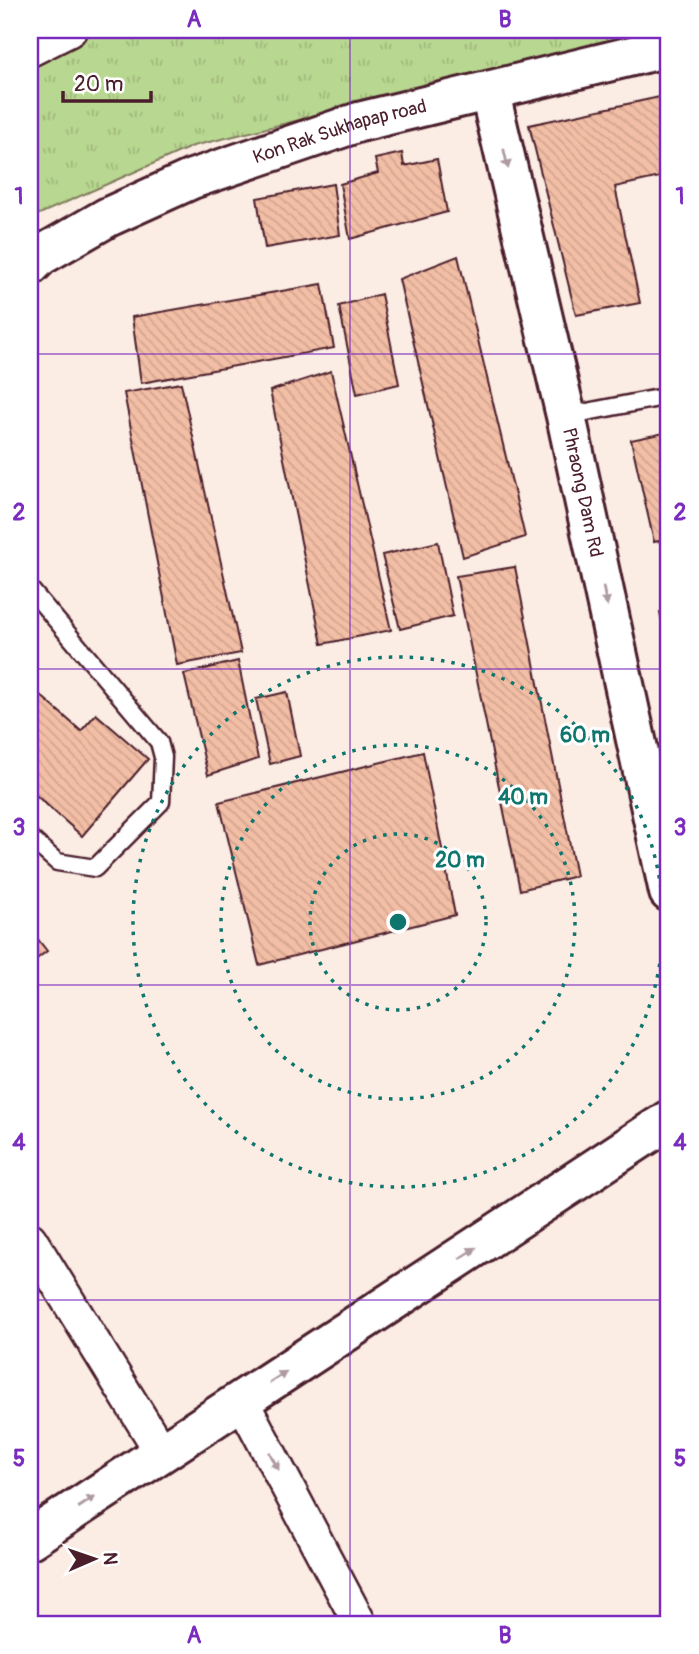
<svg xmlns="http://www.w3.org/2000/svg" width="699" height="1654" viewBox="0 0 699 1654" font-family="Pangolin,sans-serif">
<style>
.park{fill:url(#park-tufts);stroke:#817b5e;stroke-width:2}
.building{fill:url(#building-back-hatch);stroke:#4a1f2b;stroke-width:2}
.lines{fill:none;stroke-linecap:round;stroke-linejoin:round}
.lane-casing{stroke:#4a1f2b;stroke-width:21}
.street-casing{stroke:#4a1f2b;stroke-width:37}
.secondary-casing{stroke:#4a1f2b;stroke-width:44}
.lane{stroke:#fff;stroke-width:16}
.street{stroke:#fff;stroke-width:32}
.secondary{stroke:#fff;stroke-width:38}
.oneway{fill:#ae9aa0}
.grid{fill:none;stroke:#7b2cbf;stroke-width:2;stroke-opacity:0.55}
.ring{fill:none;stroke:#0f766e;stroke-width:3.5;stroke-dasharray:3.5 7}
.labels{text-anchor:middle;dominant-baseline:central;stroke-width:6;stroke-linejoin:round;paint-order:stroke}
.street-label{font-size:19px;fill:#4a1f2b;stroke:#fff}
.centre{fill:#0f766e;stroke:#fff;stroke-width:3.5}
.ring-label{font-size:21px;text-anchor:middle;font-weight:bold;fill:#0f766e;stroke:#fff;stroke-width:6;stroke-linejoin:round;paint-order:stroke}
.neatline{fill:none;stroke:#7b2cbf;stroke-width:2.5}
.grid-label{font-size:23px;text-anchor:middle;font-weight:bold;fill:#7b2cbf}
</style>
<defs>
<pattern id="park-tufts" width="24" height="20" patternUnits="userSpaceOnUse" patternTransform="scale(1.75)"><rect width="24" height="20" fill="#b8d790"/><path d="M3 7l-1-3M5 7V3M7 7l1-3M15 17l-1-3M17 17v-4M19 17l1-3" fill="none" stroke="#a0b87c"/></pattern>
<pattern id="building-back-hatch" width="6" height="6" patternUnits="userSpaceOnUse" patternTransform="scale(1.75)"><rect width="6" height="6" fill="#f2bea5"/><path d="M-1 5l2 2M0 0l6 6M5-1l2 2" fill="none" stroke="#d1a38e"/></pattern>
</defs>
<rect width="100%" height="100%" fill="#fbece4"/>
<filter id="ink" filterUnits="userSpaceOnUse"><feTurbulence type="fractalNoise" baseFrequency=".0143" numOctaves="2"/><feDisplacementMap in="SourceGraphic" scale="14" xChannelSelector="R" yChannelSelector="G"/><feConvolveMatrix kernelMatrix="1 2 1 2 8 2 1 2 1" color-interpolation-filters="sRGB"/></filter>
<g filter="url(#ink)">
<!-- park -->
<path class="park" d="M30,30H669L193,146L37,215L30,222Z"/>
<!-- building -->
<path class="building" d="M669,95V175L615,187L640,303L576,315L529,125Z
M402,153L404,166L437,159L447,212L350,239L340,184L378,173L375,159Z
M333,184L340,235L265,248L257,198Z
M458,256L525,537L463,557L399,279Z
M322,284L334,348L141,383L132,317Z
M381,294L399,384L357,394L339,306Z
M331,371L391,630L322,644L270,391Z
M181,383L241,653L177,665L124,393Z
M669,432V539L654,542L631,440Z
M438,542L453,616L400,629L382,555Z
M515,567L576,876L520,890L456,576Z
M669,610V655L660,612Z
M238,661L258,759L208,775L184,674Z
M30,686L81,731L96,714L148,759L82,836L30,790Z
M287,692L300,756L270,764L256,699Z
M423,752L455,915L259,965L219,802Z
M30,929L47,951L30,964Z"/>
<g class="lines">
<!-- lane casing -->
<g class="lane-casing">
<path id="lane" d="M566,416L669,396
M30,589L159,742L163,757L161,802L95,868L57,862L30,838"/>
</g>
<!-- street casing -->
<g class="street-casing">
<path id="street" d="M30,50L70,30
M30,1239L162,1453
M242,1401L360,1624"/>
</g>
<!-- secondary casing -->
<g class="secondary-casing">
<g id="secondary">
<path id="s1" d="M490,93L566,416L669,892"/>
<path id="s2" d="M30,266L40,256L108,217L192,179L359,122L669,47"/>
<path d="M30,1539L669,1120"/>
</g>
</g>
<!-- lane -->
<use href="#lane" class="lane"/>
<!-- street -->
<use href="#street" class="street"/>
<!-- secondary -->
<use href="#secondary" class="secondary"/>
</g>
<!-- one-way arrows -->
<defs><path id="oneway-solid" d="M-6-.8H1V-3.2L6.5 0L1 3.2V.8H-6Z" transform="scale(1.75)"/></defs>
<g class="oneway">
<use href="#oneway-solid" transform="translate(506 159) rotate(77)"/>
<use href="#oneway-solid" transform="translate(605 596) rotate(78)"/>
<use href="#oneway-solid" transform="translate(468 1253) rotate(-33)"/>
<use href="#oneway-solid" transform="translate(278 1377) rotate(-33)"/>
<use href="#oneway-solid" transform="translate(274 1461) rotate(62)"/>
<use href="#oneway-solid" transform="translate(87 1502) rotate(-33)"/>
</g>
</g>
<!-- grid -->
<path class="grid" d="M350,30V1624M30,354H669M30,669H669M30,985H669M30,1300H669"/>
<!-- distance rings -->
<g class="ring">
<circle cx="398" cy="922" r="88"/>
<circle cx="398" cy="922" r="177"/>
<circle cx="398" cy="922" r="265"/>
</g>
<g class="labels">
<!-- street labels -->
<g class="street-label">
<text stroke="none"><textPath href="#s2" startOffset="340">Kon Rak Sukhapap road</textPath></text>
<text stroke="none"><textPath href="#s1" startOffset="410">Phraong Dam Rd</textPath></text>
</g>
</g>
<circle cx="398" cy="922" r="10" class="centre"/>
<g class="ring-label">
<text x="585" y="742">60 m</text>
<text x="523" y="804">40 m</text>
<text x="460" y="867">20 m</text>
</g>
<!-- margin -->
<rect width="699" height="1654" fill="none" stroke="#fff" stroke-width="77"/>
<!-- north arrow -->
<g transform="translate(94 1559) rotate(88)" stroke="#ffffff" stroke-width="5" paint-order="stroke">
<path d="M0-5L12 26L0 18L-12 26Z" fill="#4a1f2b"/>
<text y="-10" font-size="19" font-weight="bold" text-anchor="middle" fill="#4a1f2b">N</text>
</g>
<!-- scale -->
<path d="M63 91v10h88v-10" fill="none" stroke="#4a1f2b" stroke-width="3.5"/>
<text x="74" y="91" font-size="21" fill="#4a1f2b" stroke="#ffffff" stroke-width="5" paint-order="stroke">20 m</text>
<rect x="38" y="38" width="622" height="1578" class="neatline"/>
<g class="grid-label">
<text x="194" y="27">A</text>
<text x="505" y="27">B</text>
<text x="19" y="204">1</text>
<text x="680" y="204">1</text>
<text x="19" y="520">2</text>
<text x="680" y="520">2</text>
<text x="19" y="835">3</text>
<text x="680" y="835">3</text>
<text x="19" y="1150">4</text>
<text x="680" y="1150">4</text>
<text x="19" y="1466">5</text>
<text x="680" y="1466">5</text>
<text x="194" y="1643">A</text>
<text x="505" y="1643">B</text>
</g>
</svg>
